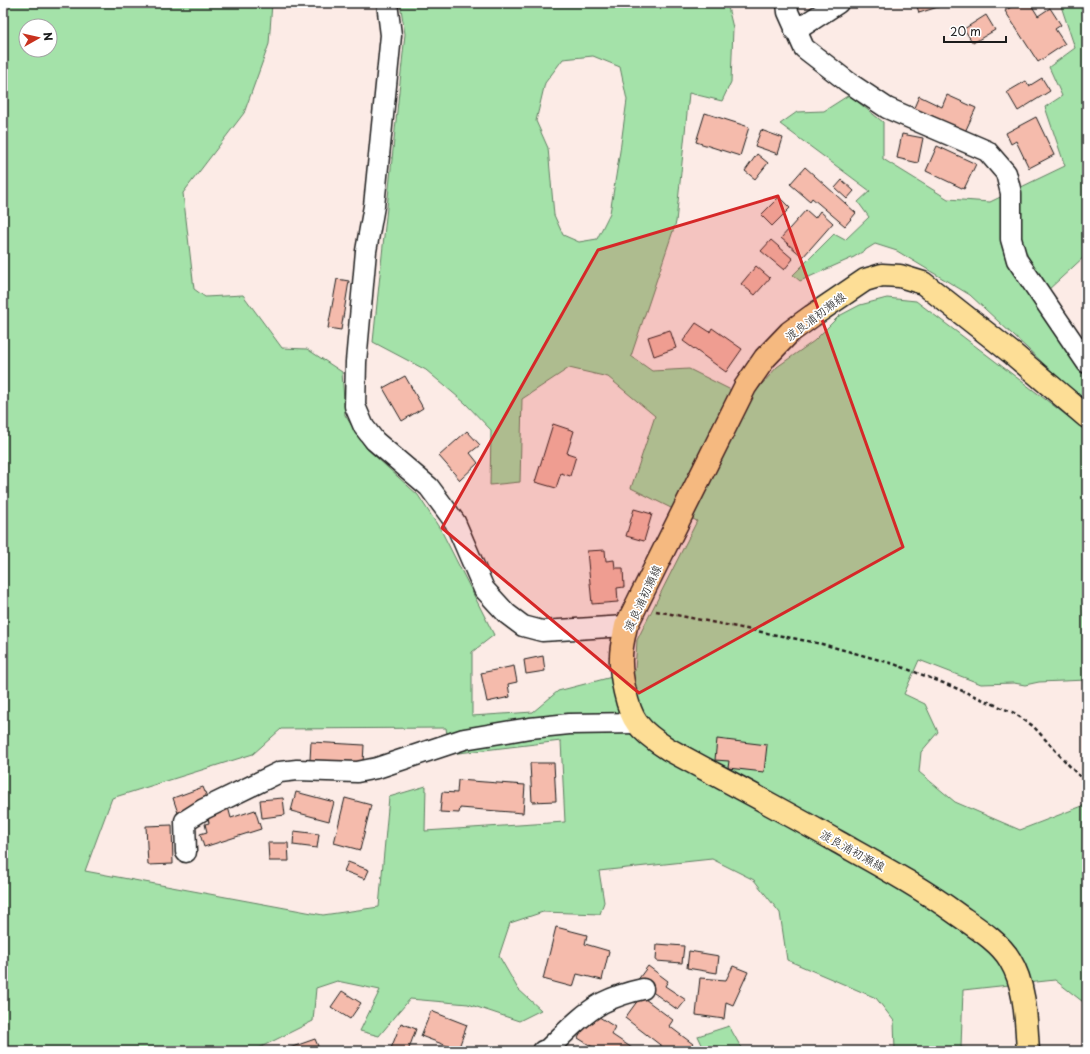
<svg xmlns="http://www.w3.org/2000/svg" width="1090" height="1054" viewBox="0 0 1090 1054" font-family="'Playpen Sans','Klee One',sans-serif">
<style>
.green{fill:#a4e2a9;stroke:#607f62;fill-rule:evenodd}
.building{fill:#f5bbac;stroke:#1c1c1c}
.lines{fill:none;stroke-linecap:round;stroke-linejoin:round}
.minor-casing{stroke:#1c1c1c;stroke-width:23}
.major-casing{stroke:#1c1c1c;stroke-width:25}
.path{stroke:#1c1c1c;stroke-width:2.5;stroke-dasharray:4 3;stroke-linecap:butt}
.minor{stroke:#fff;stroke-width:20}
.major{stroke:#fdde96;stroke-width:22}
.marked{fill:#d62828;fill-opacity:0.2;stroke:#d62828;stroke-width:3;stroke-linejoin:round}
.labels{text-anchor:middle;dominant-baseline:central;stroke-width:3.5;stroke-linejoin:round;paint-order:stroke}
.street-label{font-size:12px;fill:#1c1c1c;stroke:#fff}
</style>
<rect width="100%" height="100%" fill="#fcebe6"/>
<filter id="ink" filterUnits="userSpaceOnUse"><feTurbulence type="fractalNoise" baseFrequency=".025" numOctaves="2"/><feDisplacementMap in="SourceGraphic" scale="8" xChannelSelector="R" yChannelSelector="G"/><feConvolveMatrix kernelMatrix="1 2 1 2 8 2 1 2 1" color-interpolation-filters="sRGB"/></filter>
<g filter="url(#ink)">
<!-- green -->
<path class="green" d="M3,3H272L269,44L244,113L183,193L194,289L205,297L243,295L282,348L307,349L342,372L345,415L366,448L418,495L442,532L494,635L472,652V716L533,712L558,691L635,671L637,640L697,521L631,488L655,416L608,377L569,368L522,399L520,482L490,485L491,430L465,403L426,370L373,342L405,34L400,3H727L733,28L731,82L722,101L689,93L676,222L631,356L652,371L689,369L749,399L777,367L814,341L839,316L860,305L887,298L916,301L1087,431V680L1039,682L1025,685L1014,683L981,684L919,660L904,694L925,704L938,732L921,752L919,772L955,802L1020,830L1085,805L1087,806V1005L1055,980L963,990L961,1047L977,1051H895L894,1021L876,998L787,960L780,913L754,880L712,859L599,871L604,902L600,914L543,912L510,923L499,956L518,989L541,1010L519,1021L468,1004L410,999L379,1036L360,1031L380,990L337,981L316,988L313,1021L253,1051H3ZM26,26H50V50H26ZM593,56L620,67L627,100L620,151L610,213L597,239L579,242L563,235L554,215L548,148L536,121L545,83L563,59ZM446,728L450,754L561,741L565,822L425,831L426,786L389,797L379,907L323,915L85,871L112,798L253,754L281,729Z
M1060,3H1087V254L1047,291L1072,353L1087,378V404L970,295L897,251L875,244L854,257L800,281L793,275L834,234L845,240L869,217L858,202L870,191L780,124L797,112L824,111L849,95L883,122V159L948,199L990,202L1065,166L1045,107L1062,96L1049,67L1075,48Z
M729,1026L743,1051H705L698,1036Z"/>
<!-- building -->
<path class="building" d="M916,3H940L941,6L919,13Z
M1017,3H1030L1038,16L1050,8L1061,25L1055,29L1065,44L1038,62L1005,11Z
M986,15L995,30L973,43L964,29Z
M1042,78L1050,91L1018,111L1007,92L1026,81L1029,86Z
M947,95L976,108L964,134L913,110L919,96L942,107Z
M705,113L749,127L740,156L696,142Z
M1036,117L1054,155L1029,168L1016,141L1011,144L1006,133Z
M761,130L783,138L778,154L755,146Z
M902,134L923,138L918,163L897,158Z
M937,146L976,164L964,189L926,171Z
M757,154L768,163L755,179L745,171Z
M805,167L856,213L845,226L812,198L810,201L790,184Z
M842,180L854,191L847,199L835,188Z
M779,197L790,208L772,226L761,215Z
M806,210L815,218L820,211L833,223L803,257L781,238Z
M771,240L793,259L784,270L761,251Z
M756,266L770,278L755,295L741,284Z
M337,279L349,281L341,330L328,328Z
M696,323L710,332L712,328L742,349L726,372L683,341Z
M670,330L676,348L654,356L648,337Z
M405,376L423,408L402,421L383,388Z
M553,424L574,431L567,453L576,456L570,476L561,473L556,488L535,482Z
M467,431L480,445L470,453L478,463L460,480L439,456Z
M634,509L652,514L644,541L626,536Z
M605,550L606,561L614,560L615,568H623L624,587L617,588L618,602L592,604L587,551Z
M543,656L545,671L526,674L524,660Z
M514,666L517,682L508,684L510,697L487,702L481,673Z
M717,739L767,745L764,772L728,768L729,761L715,760Z
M311,742L364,745L363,763L310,760Z
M530,763H554L556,801L532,802Z
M458,780L525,785L523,813L460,808L459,813L440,812L442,792L457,793Z
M203,787L209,802L178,813L173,798Z
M296,792L334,802L329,821L291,811Z
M283,798L285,815L262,818L260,800Z
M345,798L371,805L360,850L334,843Z
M228,807L231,818L255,810L261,829L204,847L200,834L207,832L205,824L209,823L207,814Z
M172,825L173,864L148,865L146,826Z
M294,831L319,834L317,848L293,845Z
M268,843H288L289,861H269Z
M348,862L369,870L365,879L344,871Z
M556,927L587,935L585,944L609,951L602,980L577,974L573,987L543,979Z
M657,944L684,946L682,963L656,961Z
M689,951L719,956L717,973L687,968Z
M648,966L668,981L665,986L686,1000L678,1010L637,981Z
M733,966L748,972L733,1005L726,1002L724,1019L696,1015L700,978L726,980Z
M342,991L361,1003L350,1019L331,1007Z
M641,996L673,1020L669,1026L693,1044L688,1051H668L625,1018Z
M431,1011L467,1025L458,1050L421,1036Z
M593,1013L615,1027L611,1034L632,1048L630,1051H599L578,1038Z
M401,1023L416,1029L408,1051H390Z
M315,1039L320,1051H281Z"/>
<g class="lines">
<!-- minor casing -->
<g class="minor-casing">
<path id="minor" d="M387,3L391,35L374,206L366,251L356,362L355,406L364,427L375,441L429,487L455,522L484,589L507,614L523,626L542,631L626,626
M787,3L788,12L804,48L848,82L887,108L987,151L1006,173L1011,193V239L1017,260L1087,363
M795,31L838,3
M186,852L185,821L204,809L280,772L297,770L357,772L377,768L464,739L530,728L569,724L637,723
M543,1051L547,1050C564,1034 581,1015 602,1003C614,997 629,992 643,989"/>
</g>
<!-- major casing -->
<g class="major-casing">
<path id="major" d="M1028,1051C1026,1021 1026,986 1010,960C1000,942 974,926 957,914C920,887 879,865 838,842C782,810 725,780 668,749C657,742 645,734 637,723C627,710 620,674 621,657C621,647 624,636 626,626L745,387L765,358L790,332L812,316L865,280L882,275L900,276L923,283L1013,354L1087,417"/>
</g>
<!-- path -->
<path class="path" d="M656,611L822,644L894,664L951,686L1014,713L1033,726L1077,774L1087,781"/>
<!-- minor -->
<use href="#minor" class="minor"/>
<!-- major -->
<use href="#major" class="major"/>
</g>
</g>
<!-- marked area -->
<path class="marked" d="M778,196L903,547L639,693L442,528L598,250Z"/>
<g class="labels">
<!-- street labels -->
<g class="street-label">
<text transform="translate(815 316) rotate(-37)">渡良浦初瀬線</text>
<text transform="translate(642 598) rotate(-65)">渡良浦初瀬線</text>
<text transform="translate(853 850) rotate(29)">渡良浦初瀬線</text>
</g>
</g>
<!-- margin -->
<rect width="1090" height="1054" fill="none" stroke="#fff" stroke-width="16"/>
<rect x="8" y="8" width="1074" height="1038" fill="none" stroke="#1c1c1c" stroke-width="1.5" filter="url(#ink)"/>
<!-- north arrow -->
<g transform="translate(38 38) rotate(82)"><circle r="19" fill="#ffffff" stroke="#a4a4a4"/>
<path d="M0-3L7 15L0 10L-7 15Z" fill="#c8321e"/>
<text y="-6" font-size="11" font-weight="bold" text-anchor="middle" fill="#1c1c1c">N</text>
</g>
<!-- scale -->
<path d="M944 36v6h62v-6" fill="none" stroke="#1c1c1c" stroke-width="2"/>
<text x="950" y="36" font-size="12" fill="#1c1c1c" stroke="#ffffff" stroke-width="3" paint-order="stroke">20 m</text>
</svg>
